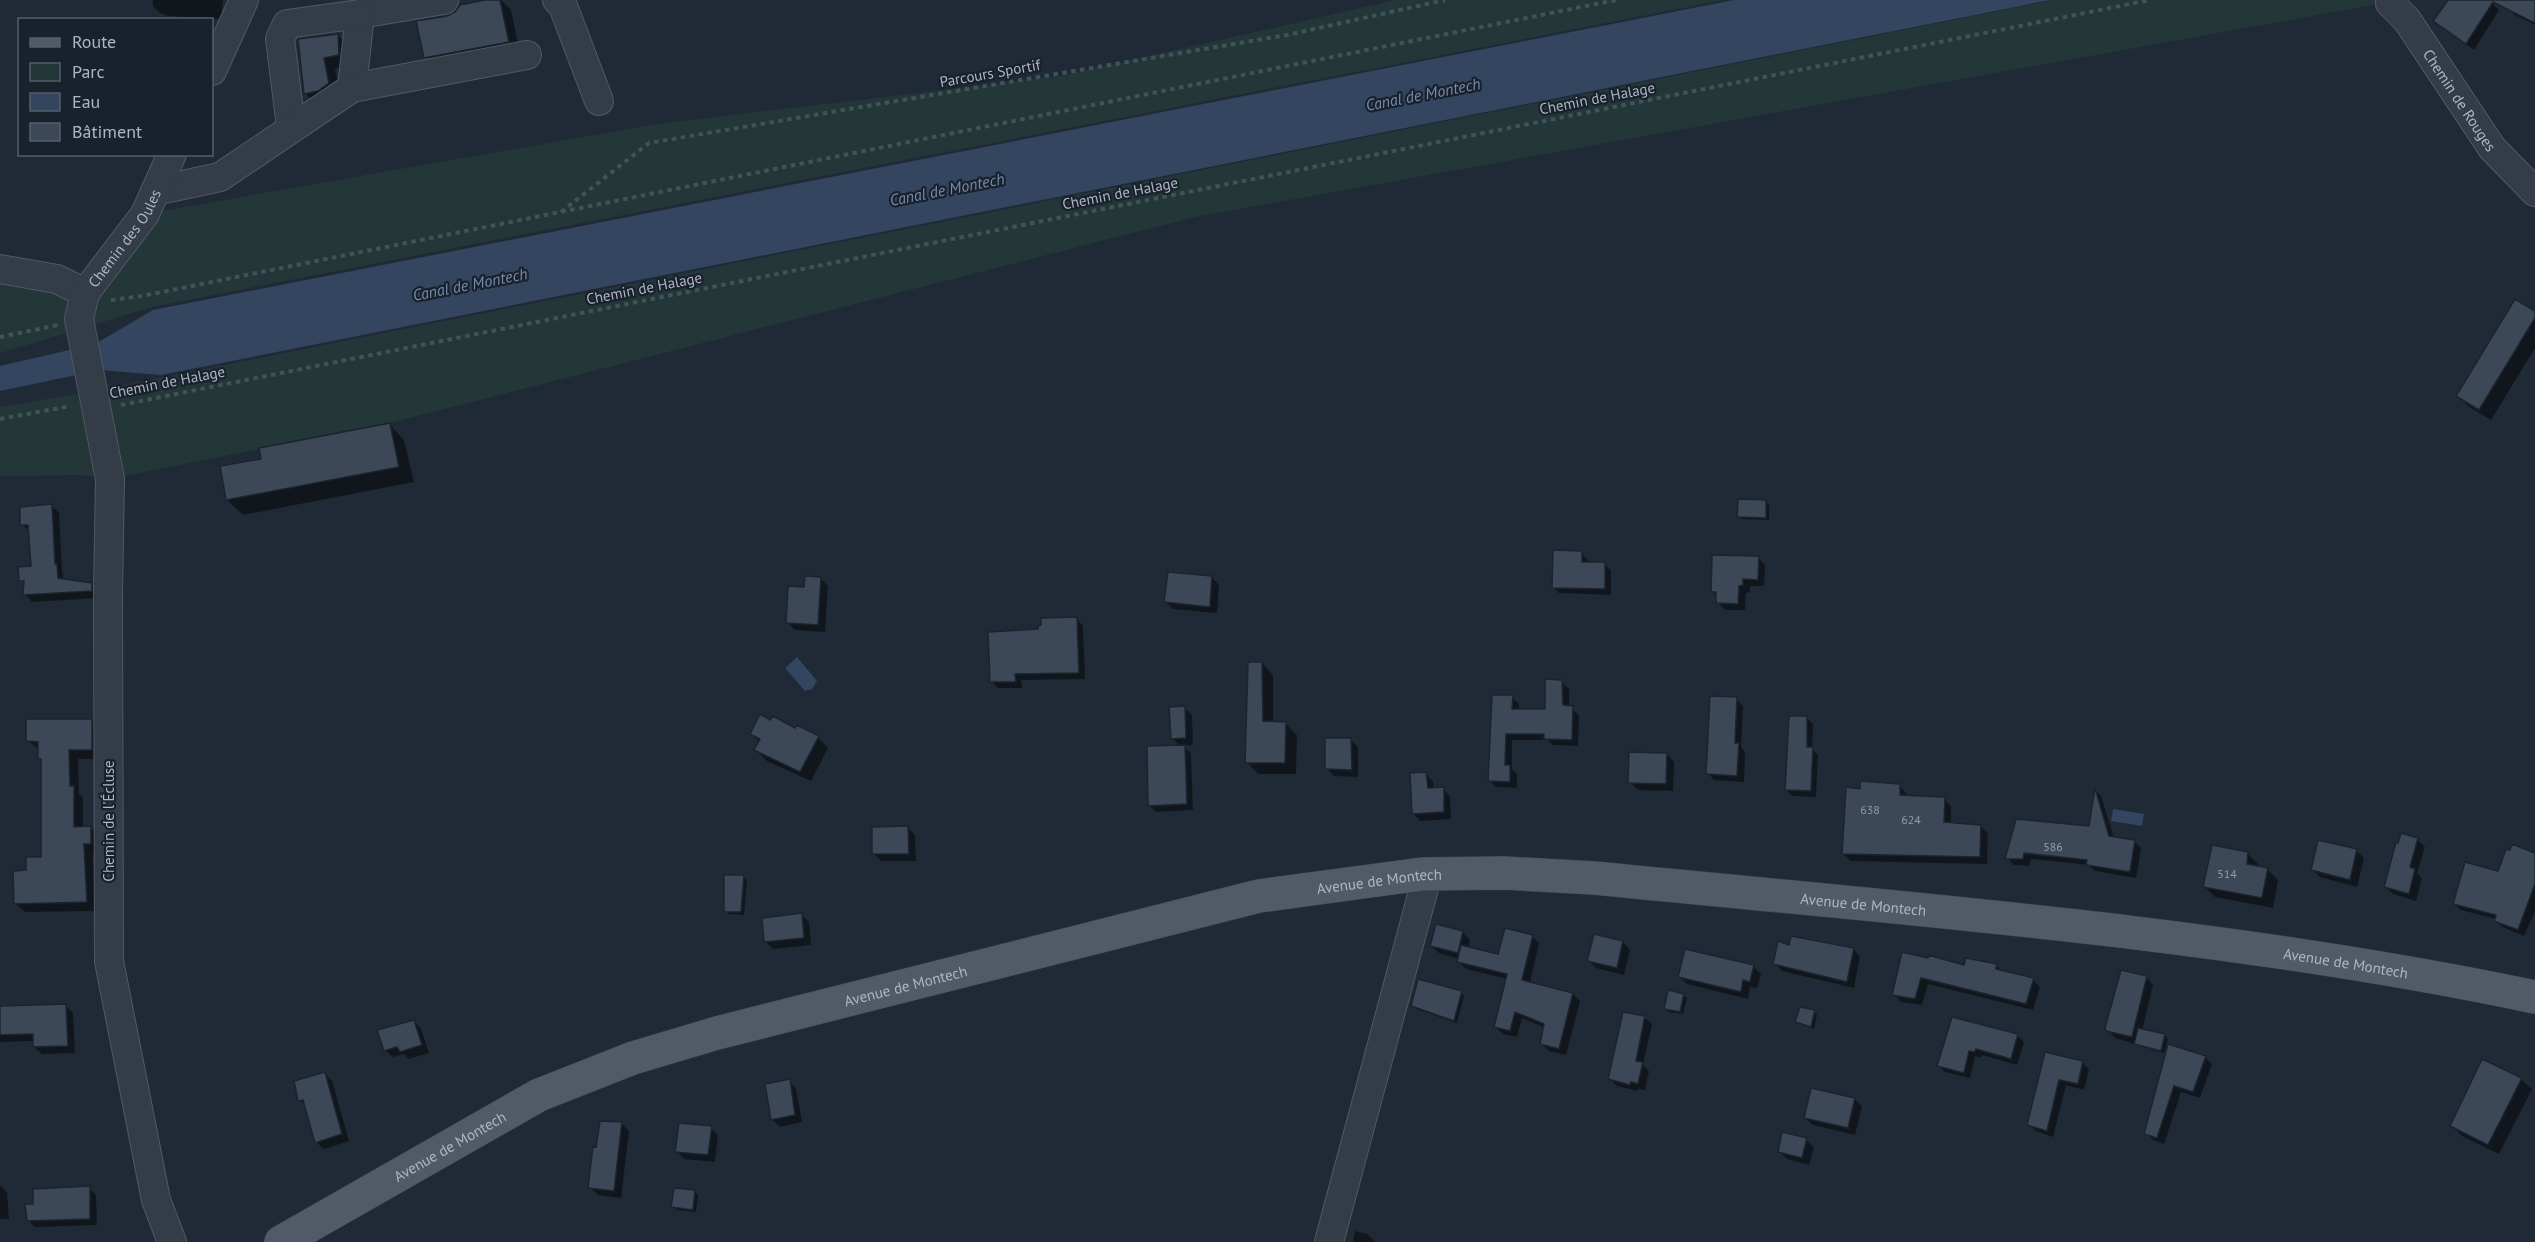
<svg xmlns="http://www.w3.org/2000/svg" width="2535" height="1242" viewBox="0 0 2535 1242" font-family="'PT Sans',sans-serif">
<style>
.green{fill:#233739}
.water{fill:#33455f}
.shadow{fill:#0007}
.building{fill:#3c4857;stroke:#1b232e;stroke-width:1.5}
.lines{fill:none;stroke-linecap:round;stroke-linejoin:round}
.minor-casing{stroke:#515965;stroke-width:30}
.major-casing{stroke:#3d4551;stroke-width:34}
.path{stroke:#405356;stroke-width:4;stroke-dasharray:4.5 4.5;stroke-linecap:butt}
.minor{stroke:#343c48;stroke-width:28}
.major{stroke:#515b68;stroke-width:33}
.labels{text-anchor:middle;dominant-baseline:central;stroke-width:4.5;stroke-linejoin:round;paint-order:stroke}
.number-label{font-size:12px;fill:#929aa9}
.street-label{font-size:15px;fill:#aeb6c4;stroke:#19212c}
.water-label{font-size:16px;font-style:italic;fill:#758dad;stroke:#19212c}
</style>
<rect width="100%" height="100%" fill="#202a37"/>
<!-- green -->
<path class="green" d="M1396,0H1724L152,307L0,353V269L85,293L145,214L657,124L1062,76Z
M2054,0H2401L1195,217L390,423L110,479L82,475L0,476V407L94,391Z"/>
<!-- water -->
<path class="water" d="M1734,0H2050L161,375L100,370L0,391V366L95,344L153,310Z
M797,657L817,681L812,689L805,691L785,668Z
M2113,809L2144,814L2142,826L2111,821Z"/>
<!-- shadow -->
<path class="shadow" d="M153,0H223L221,19L168,16L160,13L153,6Z
M492,0H501L511,10L520,53L437,68L426,57L448,18Z
M2450,0H2482L2492,3L2499,10L2474,50L2435,21Z
M2513,0H2530L2535,2V25L2515,15L2509,9Z
M338,35L349,47L350,66L335,69L340,95L317,105L305,93L300,40Z
M2535,313V348L2491,420L2469,407L2458,396Z
M389,424L404,440L414,482L243,515L227,500Z
M1766,502L1769,505V520L1742,519L1739,516Z
M52,506L59,513L62,571L64,581L91,585L99,592L98,598L32,602L25,594V584L21,580L33,567L30,532L22,524Z
M1581,553L1587,559L1588,563L1604,564L1611,570V595L1559,593L1553,587Z
M1758,558L1765,565L1764,586H1750V592L1746,593L1745,610H1725L1718,602L1717,596L1713,592Z
M1211,577L1219,585L1217,613L1173,609L1166,602Z
M821,579L828,586L825,632L795,630L787,622Z
M1077,619L1083,626L1085,679L1021,680L1022,688H998L992,682L1039,631Z
M1262,663L1273,675V723H1285L1297,735L1296,774H1258L1247,762Z
M1562,682L1569,689V707L1579,715L1578,746L1553,745L1548,740H1512V769L1517,774V788L1496,787L1489,780L1512,697L1519,704V710L1546,711Z
M1736,699L1743,706L1741,747L1745,752L1744,782L1714,780L1708,773Z
M1185,708L1192,715L1193,745L1183,746L1191,753L1193,810L1156,812L1149,805L1181,747L1172,738Z
M1807,718L1813,724L1812,749L1818,755L1816,797L1792,796L1786,790Z
M91,720L101,730V759H78L79,794L83,797V828L91,827L100,837V853H93L96,911L25,912L15,903L28,871L42,859V761L40,758L39,750L27,740Z
M795,730L818,737L828,748L811,781L767,761L756,750L760,742L752,734Z
M1351,740L1358,747V777L1334,776L1326,768Z
M1667,754L1674,762L1673,791L1638,790L1630,782Z
M1426,774L1433,782L1434,789H1443L1450,796L1451,819L1420,821L1413,813Z
M1899,785L1906,793V797L1944,799L1951,806V824L1981,826L1988,834L1987,864L1851,861L1843,854Z
M2096,791L2101,796L2114,838L2134,841L2141,848L2136,878L2095,871L2089,865L2031,859L2029,866L2014,865L2007,858L2091,827Z
M908,828L915,835L916,861H881L874,854Z
M2417,839L2425,847L2417,873L2422,878L2416,901L2393,894L2385,887Z
M2356,850L2364,858L2357,887L2320,877L2313,870Z
M2247,853L2258,864V868L2267,869L2278,880L2273,908L2215,897L2204,886Z
M2535,867V911L2524,936L2502,927L2496,919L2461,910L2454,904L2499,873Z
M725,877H744L747,880L744,915L729,914L726,911Z
M801,915L809,922L811,945L773,949L766,942Z
M1462,932L1470,940L1468,948L1499,956L1532,936L1539,943L1530,983L1573,994L1580,1001L1566,1055L1549,1051L1542,1044L1545,1028L1522,1018L1517,1037L1503,1034L1496,1027L1507,979L1466,969L1459,962V959L1439,953L1432,946Z
M1623,942L1630,950L1624,975L1596,968L1589,961Z
M1790,947L1853,949L1860,956L1854,988L1782,971L1775,963Z
M1903,954L1965,967L1996,965L2002,972L2033,980L2040,987L2033,1010L1928,984L1922,1005L1901,1002L1894,994Z
M1753,966L1761,974L1757,988L1750,987L1748,999L1687,984L1680,977Z
M2146,977L2153,985L2142,1031L2164,1035L2168,1039L2164,1053L2205,1058L2212,1064L2200,1098L2181,1092L2164,1144L2153,1140L2146,1133L2167,1054L2115,1038L2108,1030Z
M1461,993L1464,996L1457,1023L1416,1009L1413,1006Z
M1683,995L1687,998L1683,1014L1669,1012L1665,1008Z
M66,1006L73,1013L75,1053L42,1054L34,1047V1041L0,1042V1007Z
M1814,1011L1817,1015L1814,1029L1797,1022Z
M1645,1018L1652,1024L1643,1065L1649,1071L1645,1090L1638,1089L1637,1091L1617,1086L1610,1079Z
M1953,1019L2017,1035L2024,1042L2017,1065L1982,1055L1981,1058L1975,1056L1970,1078L1945,1072L1939,1066Z
M414,1021L421,1029L429,1053L408,1059L404,1054L393,1057L385,1050Z
M2046,1054L2082,1062L2089,1069L2084,1090L2066,1085L2053,1137L2036,1131L2029,1125Z
M2483,1061L2521,1079L2532,1089L2499,1154L2462,1136L2452,1126Z
M325,1074L332,1081L349,1141L324,1149L316,1142L307,1107L300,1100Z
M789,1081L796,1089L802,1122L780,1127L772,1119Z
M1855,1099L1862,1107L1855,1135L1813,1125L1805,1118Z
M622,1124L629,1131L621,1198L598,1195L590,1187Z
M711,1128L718,1135L715,1162L684,1159L677,1151Z
M1806,1140L1814,1147L1809,1165L1787,1159L1779,1151Z
M0,1185L7,1192L9,1219H0Z
M89,1188L96,1195L97,1225L35,1227L28,1220L35,1206Z
M695,1192L698,1195L696,1212L676,1210L673,1206Z
M1355,1231L1367,1234L1376,1242H1353Z"/>
<!-- building -->
<path class="building" d="M485,0H500L509,42L424,58L416,21L447,16L455,12L460,5Z
M2448,0H2535V23L2493,2L2466,44L2433,21Z
M338,34L339,55L324,58L329,83L318,91L304,94L298,39Z
M2515,299L2535,311V318L2479,410L2456,396Z
M390,423L399,467L226,500L220,466L261,459L259,448Z
M1738,499L1766,500V518L1737,517Z
M52,504L55,564H57L58,578L92,583V591L23,595L24,581H19L18,567L31,566L28,525H20V507Z
M1553,550L1582,551V562H1605V589L1552,588Z
M1712,555L1759,556L1758,580L1743,579V585L1739,586L1738,604L1716,603V592H1711Z
M1168,572L1212,576L1210,607L1164,602Z
M805,576L821,577L818,625L786,623L788,586L804,587Z
M1077,617L1079,673L1015,674L1016,682H990L988,632L1038,629V626L1041,625V618Z
M1248,662H1262L1263,721L1286,722L1285,763H1245Z
M1545,679L1562,680L1563,705L1573,706L1572,740L1544,739V734H1506L1505,765H1510V782L1488,781L1492,695H1513L1512,709H1545Z
M1710,696L1737,697L1735,743H1739L1737,776L1706,774Z
M1185,706L1186,738L1171,739L1169,707Z
M760,714L770,720L773,716L795,728L797,725L819,736L800,772L754,750L760,739L750,734Z
M1789,716H1807V747H1813L1811,791L1785,790Z
M26,719H92V750H69L70,786H74V827L91,826V844H84L87,902L14,904L13,871L26,870V857H41V759H38V742L26,741Z
M1325,738H1351L1352,770L1325,769Z
M1185,745L1187,804L1148,806L1147,746Z
M1629,752L1667,753L1666,784L1628,783Z
M1426,772L1428,788L1444,787V812L1412,814L1410,773Z
M1860,781L1900,784V795L1945,797L1944,822L1981,825L1980,857L1842,854L1846,787L1860,789Z
M2095,788L2109,836L2135,840L2130,872L2086,865L2087,860L2024,853L2023,859H2005L2016,819L2089,826Z
M908,826L909,854H872V827Z
M2401,833L2418,838L2410,867L2415,869L2409,894L2384,887L2396,842L2398,843Z
M2318,840L2357,849L2350,880L2311,870Z
M2512,844L2535,853V884L2518,930L2494,921L2496,915L2453,904L2465,862L2498,871L2506,849L2510,850Z
M2212,845L2248,852L2247,864L2268,868L2262,898L2203,887Z
M724,875H744L741,912H724Z
M802,913L804,938L764,942L762,918Z
M1436,924L1463,931L1458,953L1430,946Z
M1505,928L1533,935L1522,980L1573,993L1559,1049L1540,1044L1544,1024L1515,1012L1510,1031L1494,1027L1507,974L1457,962L1461,945L1498,954Z
M1594,934L1623,941L1617,968L1587,961Z
M1791,936L1854,948L1847,982L1773,964L1778,941L1789,945Z
M1685,949L1754,965L1750,982L1743,980L1741,992L1678,977Z
M1902,952L1928,958V955L1964,965L1966,958L1997,964L1996,969L2034,978L2026,1004L1921,978L1915,999L1892,995Z
M2121,970L2147,976L2132,1037L2106,1031L2105,1028Z
M1418,979L1462,991L1454,1021L1411,1006Z
M1668,990L1684,994L1680,1012L1664,1009Z
M66,1004L68,1046L33,1047V1034L0,1035V1006Z
M1800,1007L1815,1010L1811,1027L1795,1022Z
M1623,1012L1645,1016L1636,1061L1643,1062L1638,1084L1631,1082L1630,1085L1608,1079Z
M1952,1017L2018,1034L2011,1059L1976,1049L1975,1052L1969,1051L1964,1073L1937,1066Z
M414,1020L422,1045L400,1052L397,1047L384,1051L377,1030Z
M2138,1028L2165,1034L2161,1051L2134,1044Z
M2168,1044L2206,1056L2193,1092L2174,1086L2157,1138L2144,1134Z
M2045,1052L2083,1061L2078,1084L2059,1080L2047,1131L2027,1125Z
M2482,1059L2522,1078L2488,1145L2450,1126Z
M325,1072L342,1134L315,1143L303,1100L298,1101L294,1081Z
M790,1079L795,1115L771,1120L765,1084Z
M1811,1088L1855,1098L1848,1128L1804,1118Z
M600,1121L622,1122L614,1191L588,1188L593,1146L596,1147Z
M679,1123L712,1126L708,1155L675,1152Z
M1782,1132L1807,1138L1802,1158L1778,1152Z
M90,1186V1219L27,1221L25,1204H33V1189Z
M674,1188L695,1190L693,1210L671,1207Z"/>
<g class="lines">
<!-- minor casing -->
<g class="minor-casing">
<g id="minor">
<path d="M557,0L563,6L599,101"/>
<path id="s1" d="M2390,3L2407,20L2492,148L2535,192"/>
<path d="M212,71L244,0"/>
<path d="M352,88L360,14L444,0"/>
<path d="M291,127L280,39L287,24L360,14"/>
<path d="M155,191L220,177L352,88L527,55"/>
<path d="M0,269L57,279L85,293"/>
<path id="s2" d="M172,1242L156,1200L109,961L108,593L110,479L79,319L85,293L145,214L172,154"/>
<path d="M1329,1242L1424,888L1422,874"/>
</g>
</g>
<!-- major casing -->
<g class="major-casing">
<g id="major">
<path id="s3" d="M281,1242L539,1095L633,1058L717,1033L1259,896L1422,874L1504,873L1594,878C1908,909 2225,932 2535,997"/>
</g>
</g>
<!-- path -->
<path class="path" d="M561,212L649,143L1287,35L1445,0
M111,300L142,296L1616,0
M0,337L58,325
M121,405L2150,0
M0,419L71,406"/>
<!-- minor -->
<use href="#minor" class="minor"/>
<!-- major -->
<use href="#major" class="major"/>
</g>
<g class="labels">
<!-- number labels -->
<g class="number-label">
<text x="1870" y="809">638</text>
<text x="1911" y="819">624</text>
<text x="2053" y="846">586</text>
<text x="2227" y="873">514</text>
</g>
<!-- street labels -->
<g class="street-label">
<text transform="translate(990 73) rotate(-10)">Parcours Sportif</text>
<text transform="translate(1597 98) rotate(-11)">Chemin de Halage</text>
<text stroke="none"><textPath href="#s1" startOffset="120">Chemin de Rouges</textPath></text>
<text transform="translate(1120 193) rotate(-11)">Chemin de Halage</text>
<text stroke="none"><textPath href="#s2" startOffset="1028">Chemin des Oules</textPath></text>
<text transform="translate(644 288) rotate(-11)">Chemin de Halage</text>
<text transform="translate(167 382) rotate(-11)">Chemin de Halage</text>
<text transform="translate(108 821) rotate(-90)">Chemin de l'Écluse</text>
<text stroke="none"><textPath href="#s3" startOffset="1166">Avenue de Montech</textPath></text>
<text stroke="none"><textPath href="#s3" startOffset="1652">Avenue de Montech</textPath></text>
<text stroke="none"><textPath href="#s3" startOffset="2138">Avenue de Montech</textPath></text>
<text stroke="none"><textPath href="#s3" startOffset="680">Avenue de Montech</textPath></text>
<text stroke="none"><textPath href="#s3" startOffset="194">Avenue de Montech</textPath></text>
</g>
<!-- water labels -->
<g class="water-label">
<text transform="translate(1423 94) rotate(-11)">Canal de Montech</text>
<text transform="translate(947 189) rotate(-11)">Canal de Montech</text>
<text transform="translate(470 284) rotate(-11)">Canal de Montech</text>
</g>
</g>
<!-- legend -->
<rect x="18" y="18" width="195" height="138" fill="#19212c" stroke="#555d69" stroke-width="1.5"/>
<rect x="30" y="38" width="30" height="9" fill="#515b68" stroke="#555d69" stroke-width="1.5"/>
<text x="72" y="48" font-size="18" fill="#aeb6c4">Route</text>
<rect x="30" y="63" width="30" height="18" fill="#233739" stroke="#555d69" stroke-width="1.5"/>
<text x="72" y="78" font-size="18" fill="#aeb6c4">Parc</text>
<rect x="30" y="93" width="30" height="18" fill="#33455f" stroke="#555d69" stroke-width="1.5"/>
<text x="72" y="108" font-size="18" fill="#aeb6c4">Eau</text>
<rect x="30" y="123" width="30" height="18" fill="#3c4857" stroke="#555d69" stroke-width="1.5"/>
<text x="72" y="138" font-size="18" fill="#aeb6c4">Bâtiment</text>
</svg>
